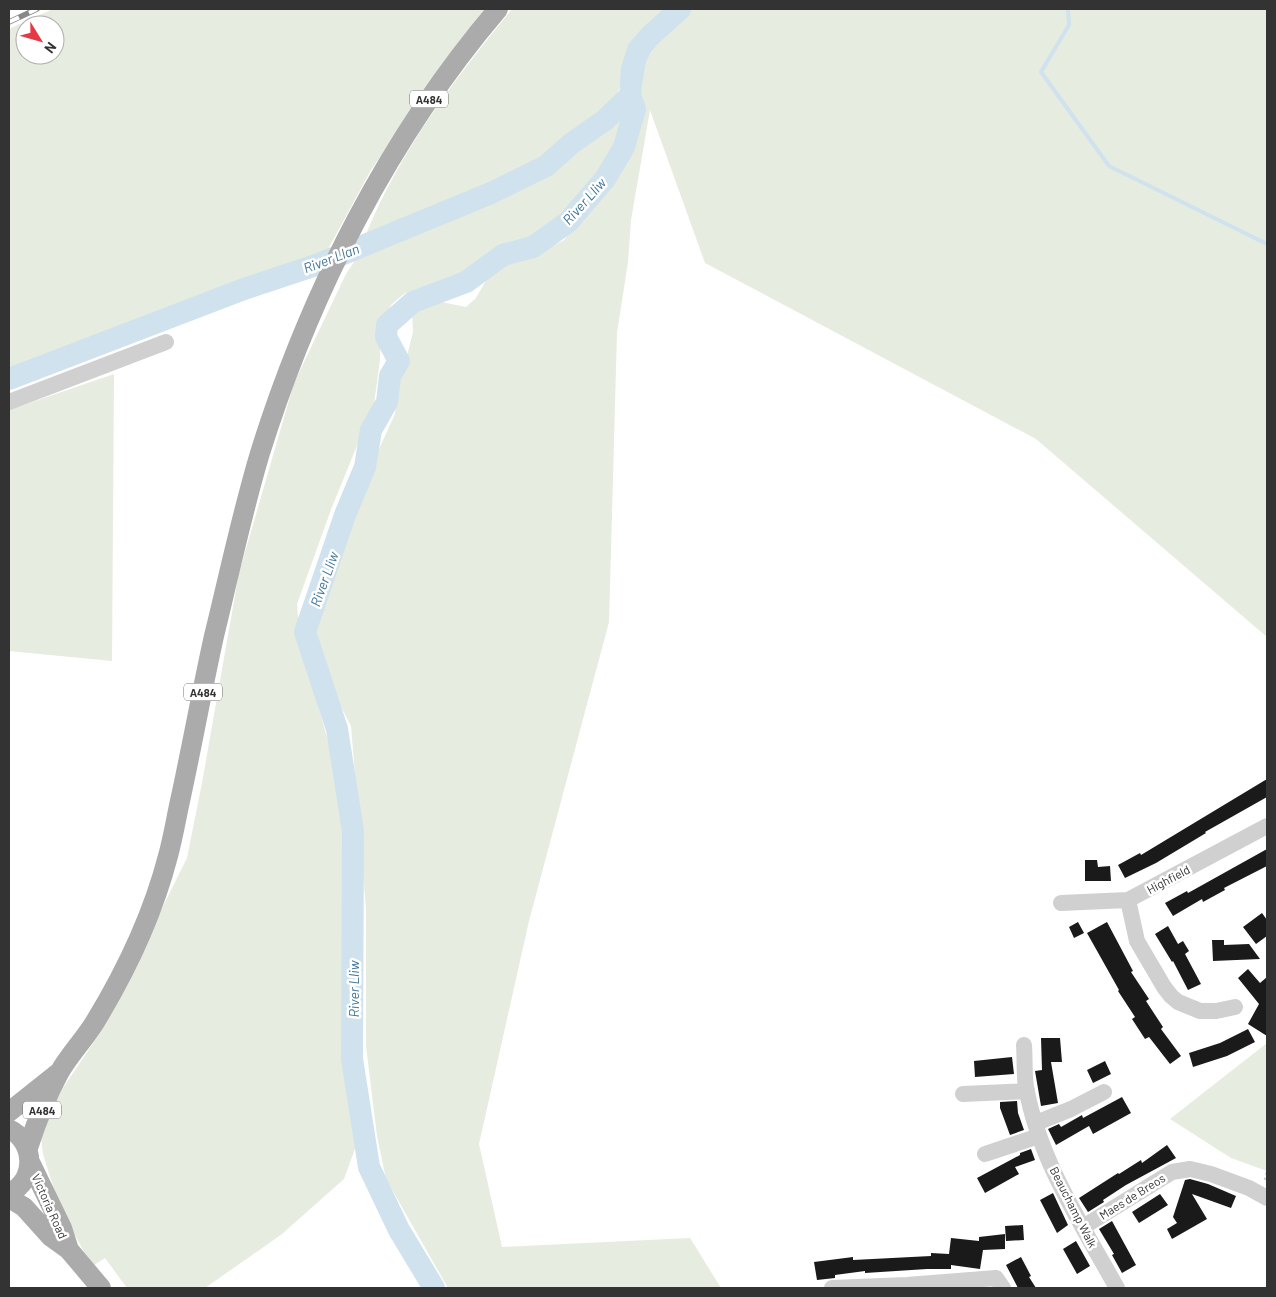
<svg xmlns="http://www.w3.org/2000/svg" width="1276" height="1297" viewBox="0 0 1276 1297" font-family="Barlow,sans-serif">
<style>
.green{fill:#e6ecdf;fill-rule:evenodd}
.water{fill:#cfe2ee}
.lines{fill:none;stroke-linecap:round;stroke-linejoin:round}
.stream{stroke:#cfe2ee;stroke-width:4}
.river{stroke:#cfe2ee;stroke-width:22}
.building{fill:#1a1a1a}
.path{stroke:#cdcdcd;stroke-width:2.5;stroke-dasharray:2.5 2.5;stroke-linecap:butt}
.minor{stroke:#d0d0d0;stroke-width:16}
.major{stroke:#ababab;stroke-width:20}
.rail-casing{stroke:#888;stroke-width:5.5}
.rail{stroke:#fff;stroke-width:4;stroke-dasharray:11;stroke-linecap:butt}
.labels{text-anchor:middle;dominant-baseline:central;stroke-width:5;stroke-linejoin:round;paint-order:stroke}
.shield{fill:#fff;stroke:#707070;stroke-width:1}
.shield-label{font-size:11px;font-weight:bold;fill:#333}
.street-label{font-size:12px;fill:#333;stroke:#fff}
.water-label{font-size:14px;font-style:italic;fill:#3f7597;stroke:#fff}
</style>
<rect width="100%" height="100%" fill="#fff"/>
<!-- green -->
<path class="green" d="M53,9H488L434,78L371,170L327,251L304,258L109,331L9,371V29ZM25,25H55V55H25Z
M512,9H665C650,23 634,37 626,57C621,72 622,88 614,102C594,121 569,144 547,158C494,193 425,216 365,237C400,150 454,80 512,9Z
M691,9H1267V637L1036,439L705,263L650,110L631,220L628,262L617,333L609,622L529,921L479,1144L502,1247L690,1238L721,1288H448L386,1179L377,1136L366,1046V909L351,726L317,661L313,616L379,449L395,414L398,377L407,356L413,332L412,313L417,305L424,301L431,300L466,307L476,298L488,277L499,267L534,251L549,248L564,240L585,215L618,168L631,138L646,63L656,41Z
M627,106H629L630,113L618,149L608,166L588,191L561,221L537,235L491,252L460,277L442,283L405,293L392,304L383,317L381,329L380,360L374,404L332,507L297,604L300,643L339,779L347,872L346,1011L356,1146L344,1179L282,1234L205,1288H127L105,1258L94,1265L84,1252L59,1205L43,1154L40,1128L63,1088L100,1033L187,858L202,783L239,573L294,383L346,274L356,259L397,239L476,207L554,167Z
M114,374L112,661L9,651V410Z
M1267,1043V1171L1231,1158L1170,1119Z"/>
<!-- water -->
<path class="water" d="M665,9H691L656,41L646,63L642,85L631,83L623,76C629,42 641,31 665,9Z"/>
<g class="lines">
<!-- stream -->
<path class="stream" d="M1068,9L1069,25L1041,72L1109,166L1267,244"/>
<!-- river -->
<path class="river" d="M9,379L244,289L319,264L491,193L546,166L572,143L605,120L630,96
M434,1288L399,1230L369,1167L352,1059L353,831L337,729L305,632L345,515L365,467L371,430L387,402L390,376L399,361L386,337L387,325L413,302L466,282L503,255L533,247L568,222L605,179L624,147L635,109L630,96L632,69L638,50L650,36L680,9"/>
</g>
<!-- building -->
<path class="building" d="M1267,779V797L1205,832L1206,833L1156,863L1125,878L1118,865L1140,853L1141,855Z
M1267,849V866L1224,888L1225,890L1203,902L1202,899L1173,916L1165,903L1187,891L1188,893Z
M1085,860H1097L1098,867L1110,866L1111,881H1085Z
M1262,913L1267,920V936L1256,944L1243,927Z
M1078,922L1084,933L1074,938L1069,927Z
M1107,922L1133,971L1131,972L1149,999L1146,1001L1163,1027L1161,1029L1181,1056L1170,1064L1149,1037L1145,1039L1132,1019L1135,1017L1118,991L1119,990L1087,933Z
M1168,926L1178,944L1183,941L1189,951L1185,954L1201,984L1188,990L1173,961L1172,962L1155,934Z
M1212,940H1224V945L1249,944L1260,959L1213,961Z
M1248,969L1260,983L1267,977V1036L1248,1024L1259,1004L1238,978Z
M1248,1029L1255,1042L1227,1056L1193,1067L1189,1053L1220,1043Z
M1041,1038H1060L1062,1062H1051L1058,1103L1041,1106L1035,1071L1042,1070Z
M1012,1057L1014,1074L975,1077L974,1061Z
M1105,1061L1111,1074L1093,1083L1087,1070Z
M1122,1097L1131,1113L1093,1134L1089,1126L1056,1145L1048,1129L1059,1124L1061,1127L1082,1115L1083,1118Z
M1017,1101L1018,1113L1024,1130L1010,1135L1000,1108V1102Z
M1167,1145L1176,1158L1126,1185L1103,1200L1104,1202L1088,1212L1079,1198L1118,1173L1119,1174L1141,1160L1142,1163Z
M1031,1149L1035,1160L1015,1167L1019,1174L985,1193L977,1178L1020,1155V1153Z
M1190,1179L1208,1184L1236,1196L1231,1208L1192,1194L1207,1219L1172,1239L1167,1229L1177,1223L1173,1217L1185,1180Z
M1053,1193L1068,1225L1057,1233L1040,1200Z
M1160,1194L1168,1205L1139,1223L1132,1212Z
M1112,1221L1136,1265L1122,1273L1112,1255L1114,1254L1099,1229Z
M1023,1225L1024,1240L1006,1241L1005,1226Z
M1005,1234V1249L983,1250L980,1269L951,1265V1269H927L865,1273V1271L835,1275V1278L817,1280L814,1262L853,1257V1260L931,1256V1253L949,1254L951,1238L979,1241V1237Z
M1076,1241L1090,1266L1077,1274L1063,1249Z
M1021,1257L1031,1276L1029,1277L1036,1288H1018L1006,1265Z"/>
<g class="lines">
<!-- path -->
<path class="path" d="M1265,1180L1267,1172"/>
<!-- minor -->
<path class="minor" d="M9,402L166,342
M1128,900L1137,941L1164,987L1171,996L1178,1002L1200,1011H1216L1235,1007
M1061,903L1128,900L1267,826
M1024,1045C1025,1059 1024,1074 1026,1087C1039,1160 1082,1225 1117,1288
M963,1094L1027,1091
M1036,1123L1071,1109L1104,1092
M985,1154L1039,1136
M1083,1227L1172,1172L1190,1169L1211,1174L1249,1188L1267,1198
M832,1288L907,1285L996,1278L1003,1288"/>
<!-- major -->
<path class="major" d="M9,1112L58,1073
M9,1129C35,1141 37,1181 9,1193
M28,1148C36,1123 46,1097 59,1073C69,1055 84,1040 95,1022C126,971 153,914 168,856C173,838 176,819 180,801C192,746 202,690 214,636C229,575 242,513 260,453C310,293 389,137 498,9
M30,1162L62,1228L69,1250
M9,1198L24,1207L51,1237L69,1250L101,1288"/>
<!-- rail casing -->
<g class="rail-casing">
<path id="rail" d="M9,22L37,9"/>
</g>
<!-- rail -->
<use href="#rail" class="rail"/>
</g>
<g class="labels">
<!-- shield labels -->
<g class="shield">
<rect x="410" y="90.5" width="38" height="17" rx="4"/>
<rect x="184" y="683.5" width="38" height="17" rx="4"/>
<rect x="23" y="1101.5" width="38" height="17" rx="4"/>
</g>
<g class="shield-label">
<text x="429" y="99">A484</text>
<text x="203" y="692">A484</text>
<text x="42" y="1110">A484</text>
</g>
<!-- street labels -->
<g class="street-label">
<text transform="translate(1168 879) rotate(-28)">Highfield</text>
<text transform="translate(1132 1196) rotate(-32)">Maes de Breos</text>
<text transform="translate(50 1206) rotate(66)">Victoria Road</text>
<text transform="translate(1074 1207) rotate(63)">Beauchamp Walk</text>
</g>
<!-- water labels -->
<g class="water-label">
<text transform="translate(584 201) rotate(-48)">River Lliw</text>
<text transform="translate(331 258) rotate(-21)">River Llan</text>
<text transform="translate(324 579) rotate(-70)">River Lliw</text>
<text transform="translate(353 989) rotate(-90)">River Lliw</text>
</g>
</g>
<!-- border -->
<rect width="1276" height="1297" fill="none" stroke="#333333" stroke-width="20"/>
<!-- north arrow -->
<g transform="translate(40 40) rotate(127)"><circle r="24" fill="#ffffff" stroke="#adadad"/>
<path d="M0-4L9 19L0 12L-9 19Z" fill="#e63946"/>
<text y="-8" font-size="14" font-weight="bold" text-anchor="middle" fill="#333333">N</text>
</g>
</svg>
